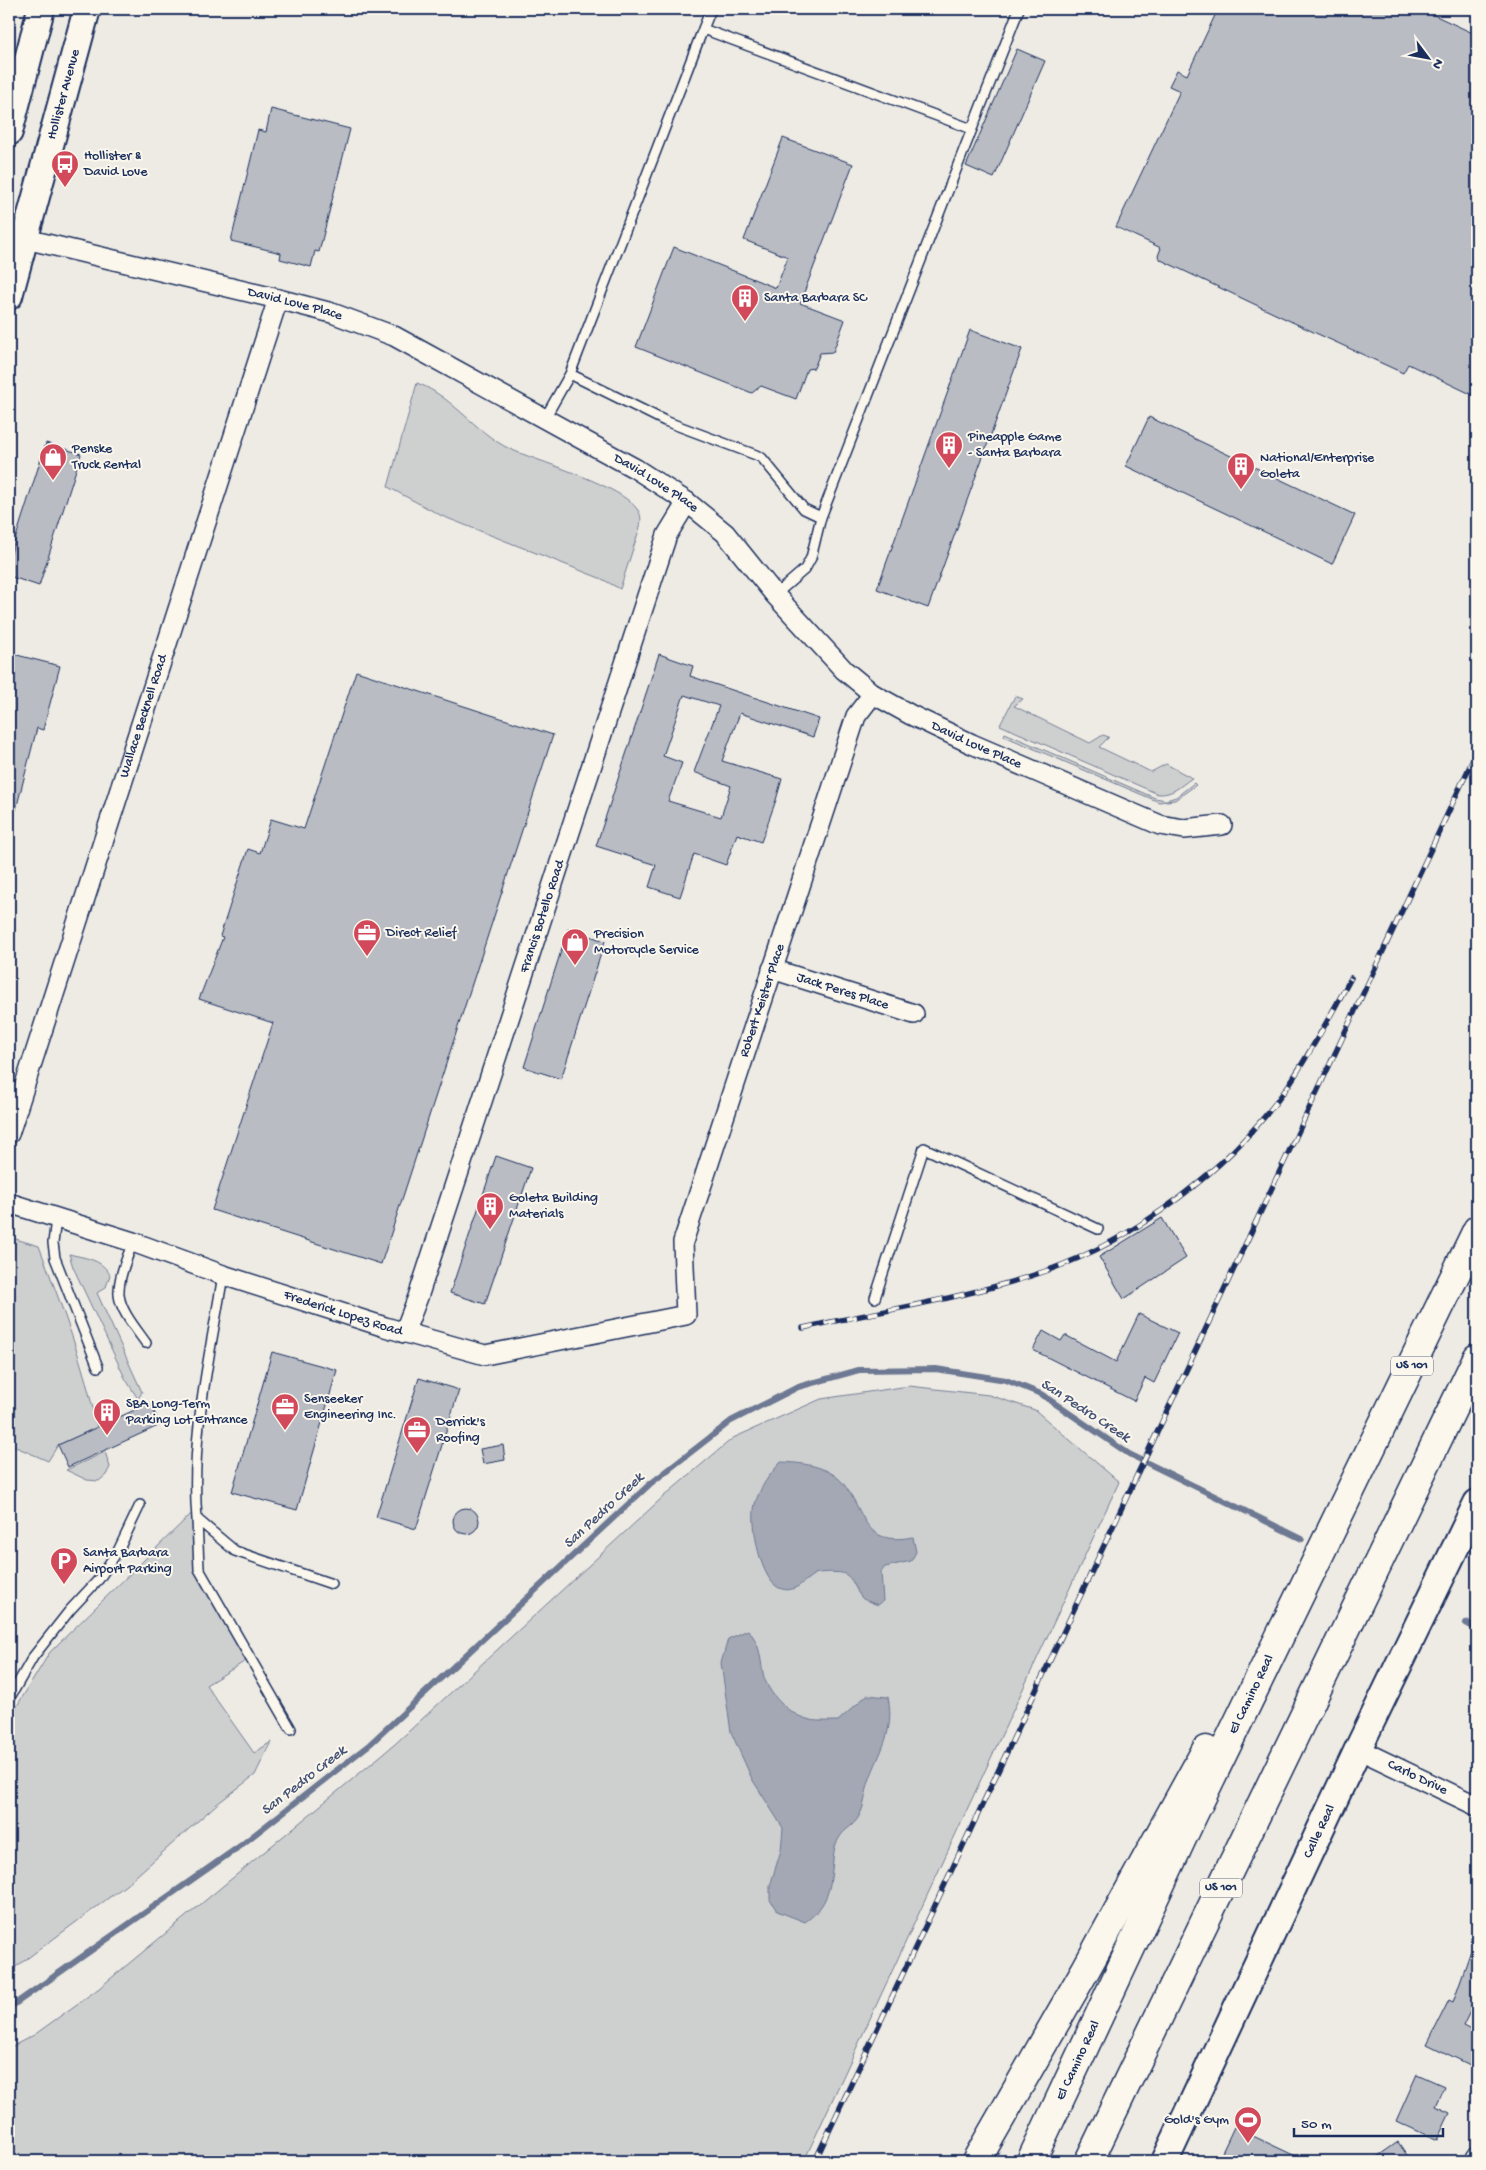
<svg xmlns="http://www.w3.org/2000/svg" width="1486" height="2170" viewBox="0 0 1486 2170" font-family="'Gochi Hand',sans-serif">
<style>
.green{fill:#cecfcf;stroke:#747f96}
.water{fill:#a3a8b4;stroke:#6d7892}
.lines{fill:none;stroke-linecap:round;stroke-linejoin:round}
.stream{stroke:#6d7892;stroke-width:6}
.building{fill:#b9bcc3;stroke:#1b2f5e;fill-rule:evenodd}
.lane-casing{stroke:#1b2f5e;stroke-width:12}
.street-casing{stroke:#1b2f5e;stroke-width:22}
.secondary-casing{stroke:#1b2f5e;stroke-width:30}
.highway-casing{stroke:#1b2f5e;stroke-width:31}
.lane{stroke:#fbf7ec;stroke-width:9}
.street{stroke:#fbf7ec;stroke-width:19}
.secondary{stroke:#fbf7ec;stroke-width:26}
.highway{stroke:#fbf7ec;stroke-width:28}
.rail-casing{stroke:#1b2f5e;stroke-width:5.5}
.rail{stroke:#fbf7ec;stroke-width:4;stroke-dasharray:11;stroke-linecap:butt}
.labels{text-anchor:middle;dominant-baseline:central;stroke-width:4;stroke-linejoin:round;paint-order:stroke}
.shield{fill:#fbf7ec;stroke:#5e6b89;stroke-width:1}
.shield-label{font-size:12px;font-weight:bold;fill:#1b2f5e}
.street-label{font-size:14px;fill:#1b2f5e;stroke:#fbf7ec}
.poi-label{font-size:14px;fill:#1b2f5e;stroke:#fbf7ec;text-anchor:start}
.water-label{font-size:15px;font-style:italic;fill:#445378;stroke:#fbf7ec}
</style>
<rect width="100%" height="100%" fill="#eeebe4"/>
<filter id="ink" filterUnits="userSpaceOnUse"><feTurbulence type="fractalNoise" baseFrequency=".02" numOctaves="2"/><feDisplacementMap in="SourceGraphic" scale="10" xChannelSelector="R" yChannelSelector="G"/><feConvolveMatrix kernelMatrix="1 2 1 2 8 2 1 2 1" color-interpolation-filters="sRGB"/></filter>
<g filter="url(#ink)">
<!-- green -->
<path class="green" d="M417,383C455,397 479,438 517,452C545,463 621,486 637,509C642,515 641,520 640,527L620,589L602,579L442,516L388,487Z
M1015,696L1023,699L1014,706L1090,743L1103,735L1109,737L1099,747L1151,772L1166,764L1192,778C1180,786 1173,795 1158,794L1000,725Z
M1005,733L1155,798L1166,800L1176,797L1194,783L1196,785L1175,800L1159,802L1004,736Z
M9,1237L39,1246C61,1305 85,1365 97,1428L58,1445L48,1461L9,1444Z
M69,1254C85,1258 102,1259 110,1275L106,1287L97,1293L142,1392L138,1399L125,1378L73,1267Z
M909,1386L989,1395L1035,1410L1119,1482L804,2161H9V2048L34,2035L98,1989L395,1744L663,1497L733,1438L821,1399Z
M105,1452L110,1467L106,1475L99,1481L87,1480L66,1470Z
M192,1513L195,1567L249,1659L206,1685L254,1753L271,1742L255,1775L217,1804L126,1885L9,1972V1719L50,1652Z"/>
<!-- water -->
<path class="water" d="M781,1462C801,1463 827,1465 842,1482C867,1512 861,1547 913,1537L916,1552L911,1561L885,1567L881,1572L883,1601L878,1605C873,1603 867,1601 863,1599C855,1592 854,1576 842,1573C836,1572 820,1572 815,1574C804,1580 796,1593 782,1589C760,1584 750,1522 755,1504C760,1487 769,1475 781,1462Z
M748,1630C760,1643 760,1656 763,1673C767,1693 788,1714 807,1719C816,1722 828,1721 838,1721L867,1695L888,1697C895,1732 880,1750 869,1781C865,1793 865,1807 858,1818C850,1830 842,1828 835,1847C833,1854 833,1863 832,1870C830,1893 824,1909 805,1922L777,1911L770,1900V1886L781,1850L783,1828L752,1779L731,1732L721,1663L728,1639Z"/>
<g class="lines">
<!-- stream -->
<path class="stream" d="M1466,1623L1477,1629
M9,2008L240,1846L370,1744L650,1484L731,1421L798,1387L859,1370L936,1369L1006,1380L1041,1394L1129,1454L1302,1539"/>
</g>
<!-- building -->
<path class="building" d="M1218,9H1421L1477,35V397L1408,364L1403,373L1307,329L1161,260L1158,256L1161,248L1116,227L1180,91L1169,86L1177,70L1187,75Z
M1017,49L1045,61L994,178L966,166Z
M271,109L350,129L319,252L315,251L311,267L280,259L281,253L231,241L258,130L266,132Z
M783,138L853,164L800,303L845,320L833,352L820,353L814,368L807,369L796,399L761,386L752,393L636,347L674,247L776,288L788,257L744,240Z
M970,330L1022,349L928,608L877,589Z
M1149,417L1355,515L1332,564L1126,466Z
M46,443L81,454L39,586L9,576V559Z
M9,653L60,666L43,730L37,728L14,817L9,816Z
M659,654L693,666L690,676L819,719L813,737L740,713L722,761L782,779L776,800L761,842L737,834L726,865L694,854L680,897L649,887L656,865L596,846ZM684,695L719,706L694,772L731,786L721,817L668,801L682,763L663,756Z
M356,671L553,735L381,1264L212,1210L273,1023L199,999L223,937L220,936L248,849L260,853L271,819L304,829Z
M568,929L605,941L561,1079L524,1067Z
M496,1156L531,1168L485,1304L450,1293Z
M1162,1218L1186,1258L1124,1299L1099,1257Z
M1139,1314L1178,1333L1154,1383L1145,1378L1134,1401L1033,1350L1043,1331L1061,1341L1065,1335L1116,1362Z
M272,1352L337,1370L297,1510L232,1492Z
M419,1378L459,1390L416,1529L376,1517Z
M150,1403L160,1425L68,1467L58,1445Z
M503,1445L505,1460L483,1464L480,1449Z
M453 1521a13 13 0 1 1 26 0a13 13 0 1 1-26 0Z
M1475,1939L1477,1940V1997L1463,2026L1477,2033V2051L1470,2065L1427,2044L1449,2000L1453,2002Z
M1417,2074L1444,2086L1435,2106L1450,2113L1437,2140L1396,2121Z
M1234,2127L1306,2161H1218Z
M1398,2142L1411,2161H1371Z"/>
<g class="lines">
<!-- lane casing -->
<g class="lane-casing">
<path id="lane" d="M703,29L711,9
M972,129L1019,9
M570,374L665,421L756,455L762,458L804,509L821,517
M545,418L570,374L703,29L972,129L821,517L811,558L805,569L775,595
M56,1219L53,1243L55,1258L98,1367
M133,1242C127,1258 118,1278 119,1295C121,1312 137,1330 146,1343
M223,1275C210,1356 190,1437 197,1519L235,1551L332,1584
M875,1298L924,1148L1098,1229
M197,1519L199,1569L291,1729
M9,1699L33,1657L70,1610L99,1579L119,1549L140,1505"/>
</g>
<!-- street casing -->
<g class="street-casing">
<g id="street">
<path id="s1" d="M9,235L278,299L332,313L394,336L636,469L687,502L725,533L775,595L844,670L873,694L911,715L972,744L1160,825L1184,829L1222,825"/>
<path id="s2" d="M772,969L914,1014"/>
<path id="s3" d="M9,1134L278,299"/>
<path id="s4" d="M9,1203L133,1242L223,1275L385,1327L485,1355L686,1315L683,1242L856,716L873,694"/>
<path id="s5" d="M404,1333L418,1297L667,535L687,502"/>
<path id="s6" d="M1358,1749L1477,1806"/>
<path d="M1475,2161L1477,2156"/>
</g>
</g>
<!-- secondary casing -->
<g class="secondary-casing">
<g id="secondary">
<path d="M9,132L41,9"/>
<path id="s7" d="M9,296L87,9"/>
<path id="s8" d="M1165,2161L1358,1749L1477,1503"/>
</g>
</g>
<!-- highway casing -->
<g class="highway-casing">
<g id="highway">
<path d="M976,2161L1086,1969L1206,1750"/>
<path id="s9" d="M1031,2161L1193,1815L1477,1230"/>
<path d="M1089,2161L1477,1358"/>
</g>
</g>
<!-- lane -->
<use href="#lane" class="lane"/>
<!-- street -->
<use href="#street" class="street"/>
<!-- secondary -->
<use href="#secondary" class="secondary"/>
<!-- highway -->
<use href="#highway" class="highway"/>
<!-- rail casing -->
<g class="rail-casing">
<path id="rail" d="M803,1328C884,1310 967,1298 1046,1271C1137,1239 1230,1168 1286,1089C1310,1054 1330,1016 1351,978
M815,2161L1477,751"/>
</g>
<!-- rail -->
<use href="#rail" class="rail"/>
</g>
</g>
<!-- icons -->
<defs>
<g id="bus-pin" transform="scale(1.4375)"><path d="M0 17L-7.5 6A9.5 9.5 0 1 1 7.5 6Z" fill="#d1495b" stroke="#fbf7ec"/><path d="M-5-6H5V4H4V6H2V4H-2V6H-4V4H-5ZM-3.5-4V0h7V-4ZM-3.5 1.2v1.5H-2V1.2ZM2 1.2v1.5H3.5V1.2Z" fill="#fff"/></g>
<g id="building-pin" transform="scale(1.4375)"><path d="M0 17L-7.5 6A9.5 9.5 0 1 1 7.5 6Z" fill="#d1495b" stroke="#fbf7ec"/><path d="M-4-6H4V6H1V3H-1V6H-4ZM-2.5-4.3h1.7v1.8h-1.7ZM.8-4.3h1.7v1.8H.8ZM-2.5-1h1.7V.8h-1.7ZM.8-1h1.7V.8H.8Z" fill="#fff"/></g>
<g id="shop-pin" transform="scale(1.4375)"><path d="M0 17L-7.5 6A9.5 9.5 0 1 1 7.5 6Z" fill="#d1495b" stroke="#fbf7ec"/><path d="M-5-2.5h2.3a2.7 3.5 0 0 1 5.4 0H5L5.5 6h-11ZM-1.5-2.5h3a1.5 2.3 0 0 0-3 0Z" fill="#fff"/></g>
<g id="office-pin" transform="scale(1.4375)"><path d="M0 17L-7.5 6A9.5 9.5 0 1 1 7.5 6Z" fill="#d1495b" stroke="#fbf7ec"/><path d="M-6-3h4V-5.5h4V-3h4V5H-6ZM-1-4.5V-3h2v-1.5ZM-6 0V1H6V0Z" fill="#fff"/></g>
<g id="parking-pin" transform="scale(1.4375)"><path d="M0 17L-7.5 6A9.5 9.5 0 1 1 7.5 6Z" fill="#d1495b" stroke="#fbf7ec"/><path d="M-3.5-5.5H1a3.5 3.5 0 0 1 0 7H-1V5.5H-3.5ZM-1-3.4V-.6H.8a1.4 1.4 0 0 0 0-2.8Z" fill="#fff"/></g>
<g id="stadium-pin" transform="scale(1.4375)"><path d="M0 17L-7.5 6A9.5 9.5 0 1 1 7.5 6Z" fill="#d1495b" stroke="#fbf7ec"/><path d="M0-5a6.5 5 0 1 0 0 10a6.5 5 0 1 0 0-10ZM-3.5-1.8h7v3.6h-7Z" fill="#fff"/></g>
</defs>
<g fill-rule="evenodd">
<use href="#bus-pin" x="65" y="164"/>
<use href="#building-pin" x="745" y="298"/>
<use href="#building-pin" x="949" y="445"/>
<use href="#shop-pin" x="53" y="457"/>
<use href="#building-pin" x="1241" y="466"/>
<use href="#office-pin" x="367" y="933"/>
<use href="#shop-pin" x="575" y="942"/>
<use href="#building-pin" x="490" y="1206"/>
<use href="#office-pin" x="285" y="1407"/>
<use href="#building-pin" x="107" y="1412"/>
<use href="#office-pin" x="417" y="1430"/>
<use href="#parking-pin" x="64" y="1561"/>
<use href="#stadium-pin" x="1248" y="2120"/>
</g>
<g class="labels">
<!-- shield labels -->
<g class="shield">
<rect x="1391" y="1356.5" width="42" height="19" rx="4"/>
<rect x="1200" y="1878.5" width="42" height="19" rx="4"/>
</g>
<g class="shield-label">
<text x="1412" y="1366">US 101</text>
<text x="1221" y="1888">US 101</text>
</g>
<!-- street labels -->
<g class="street-label">
<text stroke="none"><textPath href="#s7" startOffset="209">Hollister Avenue</textPath></text>
<text stroke="none"><textPath href="#s1" startOffset="294">David Love Place</textPath></text>
<text stroke="none"><textPath href="#s1" startOffset="699">David Love Place</textPath></text>
<text stroke="none"><textPath href="#s3" startOffset="439">Wallace Becknell Road</textPath></text>
<text stroke="none"><textPath href="#s1" startOffset="1119">David Love Place</textPath></text>
<text stroke="none"><textPath href="#s5" startOffset="439">Francis Botello Road</textPath></text>
<text stroke="none"><textPath href="#s2" startOffset="74">Jack Peres Place</textPath></text>
<text stroke="none"><textPath href="#s4" startOffset="1032">Robert Keister Place</textPath></text>
<text stroke="none"><textPath href="#s4" startOffset="352">Frederick Lopez Road</textPath></text>
<text stroke="none"><textPath href="#s9" startOffset="516">El Camino Real</textPath></text>
<text stroke="none"><textPath href="#s6" startOffset="66">Carlo Drive</textPath></text>
<text stroke="none"><textPath href="#s8" startOffset="364">Calle Real</textPath></text>
<text stroke="none"><textPath href="#s9" startOffset="111">El Camino Real</textPath></text>
</g>
<!-- poi labels -->
<g class="poi-label">
<text x="84" y="156">Hollister &amp;<tspan x="84" dy="16">David Love</tspan></text>
<text x="764" y="298">Santa Barbara SC</text>
<text x="968" y="437">Pineapple Game<tspan x="968" dy="16">- Santa Barbara</tspan></text>
<text x="72" y="449">Penske<tspan x="72" dy="16">Truck Rental</tspan></text>
<text x="1260" y="458">National/Enterprise<tspan x="1260" dy="16">Goleta</tspan></text>
<text x="386" y="933">Direct Relief</text>
<text x="594" y="934">Precision<tspan x="594" dy="16">Motorcycle Service</tspan></text>
<text x="509" y="1198">Goleta Building<tspan x="509" dy="16">Materials</tspan></text>
<text x="304" y="1399">Senseeker<tspan x="304" dy="16">Engineering Inc.</tspan></text>
<text x="126" y="1404">SBA Long-Term<tspan x="126" dy="16">Parking Lot Entrance</tspan></text>
<text x="436" y="1422">Derrick's<tspan x="436" dy="16">Roofing</tspan></text>
<text x="83" y="1553">Santa Barbara<tspan x="83" dy="16">Airport Parking</tspan></text>
<text x="1229" y="2120" text-anchor="end">Gold's Gym</text>
</g>
<!-- water labels -->
<g class="water-label">
<text transform="translate(1085 1411) rotate(33)">San Pedro Creek</text>
<text transform="translate(604 1511) rotate(-43)">San Pedro Creek</text>
<text transform="translate(304 1781) rotate(-38)">San Pedro Creek</text>
</g>
</g>
<!-- margin -->
<rect width="1486" height="2170" fill="none" stroke="#fbf7ec" stroke-width="30"/>
<rect x="15" y="15" width="1456" height="2140" fill="none" stroke="#1b2f5e" stroke-width="2" filter="url(#ink)"/>
<!-- north arrow -->
<g transform="translate(1428 58) rotate(122)" stroke="#fbf7ec" stroke-width="4" paint-order="stroke">
<path d="M0-4L9 19L0 12L-9 19Z" fill="#1b2f5e"/>
<text y="-8" font-size="14" font-weight="bold" text-anchor="middle" fill="#1b2f5e">N</text>
</g>
<!-- scale -->
<path d="M1294 2128v8h149v-8" fill="none" stroke="#1b2f5e" stroke-width="2.5"/>
<text x="1301" y="2128" font-size="15" fill="#1b2f5e" stroke="#fbf7ec" stroke-width="4" paint-order="stroke">50 m</text>
</svg>
